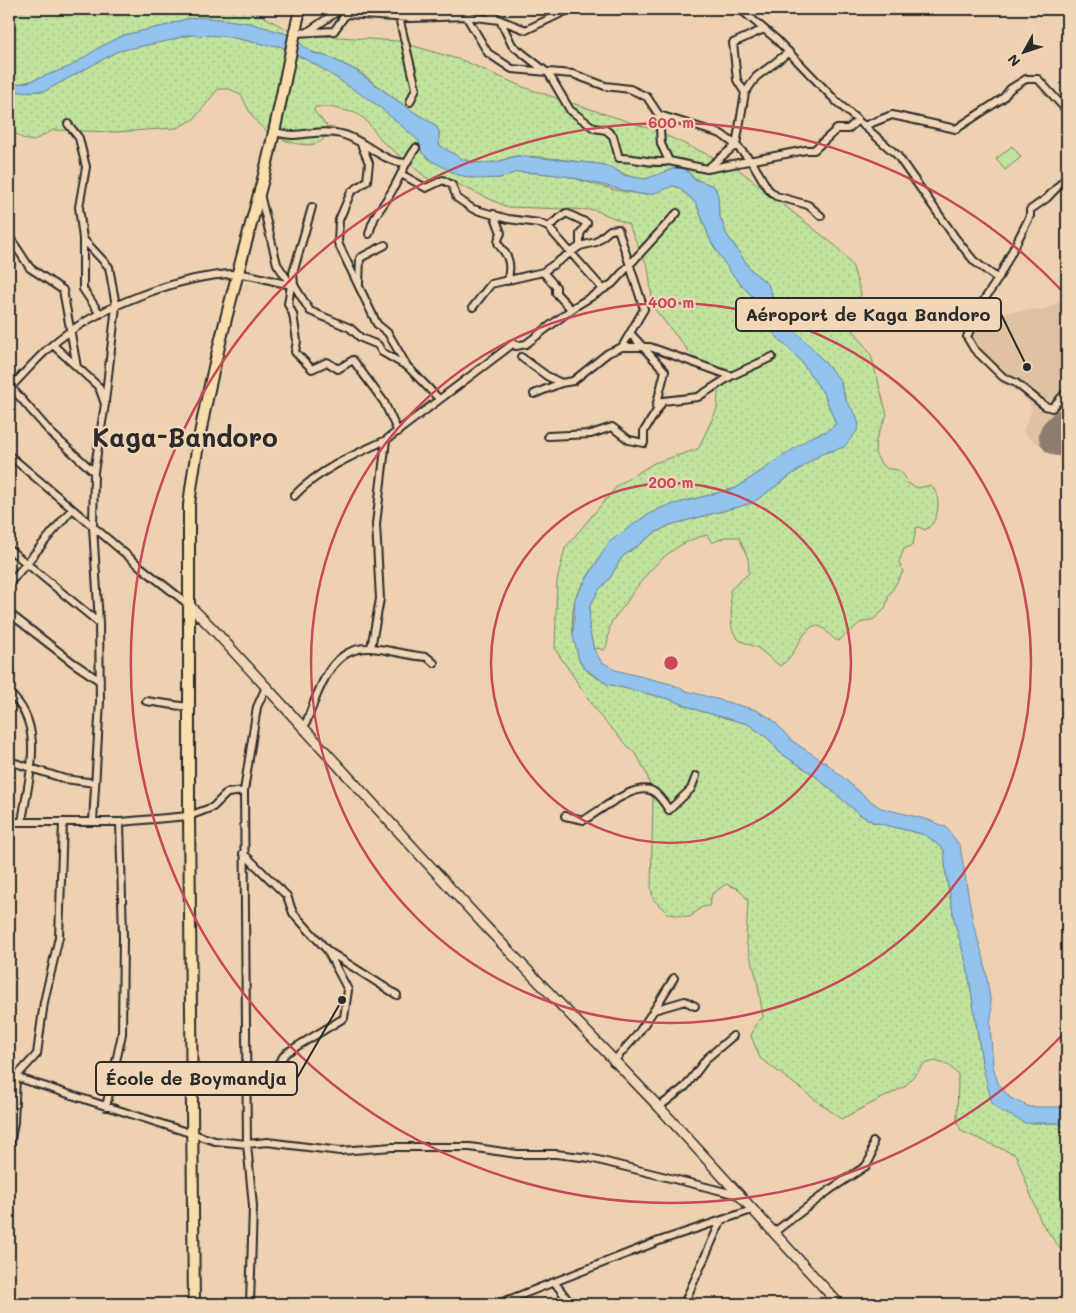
<svg xmlns="http://www.w3.org/2000/svg" width="1076" height="1313" viewBox="0 0 1076 1313" font-family="Mali,sans-serif">
<style>
.built{fill:#dfc2a2}
.grass{fill:url(#grass-dots);stroke:#768764}
.park{fill:#c1e39d;stroke:#768764}
.water{fill:#93c3ef;stroke:#6986a1}
.lines{fill:none;stroke-linecap:round;stroke-linejoin:round}
.runway{stroke:#8c7e6e;stroke-width:40}
.street-casing{stroke:#2b2b2b;stroke-width:10}
.secondary-casing{stroke:#2b2b2b;stroke-width:12}
.primary-casing{stroke:#2b2b2b;stroke-width:14}
.street{stroke:#f1d6b8;stroke-width:6}
.secondary{stroke:#f1d6b8;stroke-width:9}
.primary{stroke:#f9ddab;stroke-width:10}
.ring{fill:none;stroke:#c94859;stroke-width:2.5}
.labels{text-anchor:middle;dominant-baseline:central;stroke-width:4.5;stroke-linejoin:round;paint-order:stroke}
.town-label{font-size:26px;font-weight:bold;fill:#2b2b2b;stroke:#f1d6b8}
.centre{fill:#c94859;stroke:#f1d6b8;stroke-width:2.5}
.ring-label{font-size:15px;text-anchor:middle;font-weight:bold;fill:#c94859;stroke:#f1d6b8;stroke-width:4.5;stroke-linejoin:round;paint-order:stroke}
.leader{fill:none;stroke:#2b2b2b;stroke-width:2}
.callout-dot{fill:#2b2b2b;stroke:#f1d6b8;stroke-width:2}
.callout{fill:#f1d6b8;stroke:#2b2b2b;stroke-width:2}
.callout-label{font-size:18px;text-anchor:middle;font-weight:bold;fill:#2b2b2b}
</style>
<defs>
<pattern id="grass-dots" width="8" height="8" patternUnits="userSpaceOnUse" patternTransform="scale(1.25)"><rect width="8" height="8" fill="#c1e39d"/><path d="M2 2h.1M6 6h.1" fill="none" stroke="#a6c387" stroke-width="1.8" stroke-linecap="round"/></pattern>
</defs>
<rect width="100%" height="100%" fill="#eed1b1"/>
<filter id="ink" filterUnits="userSpaceOnUse"><feTurbulence type="fractalNoise" baseFrequency=".02" numOctaves="2"/><feDisplacementMap in="SourceGraphic" scale="10" xChannelSelector="R" yChannelSelector="G"/><feConvolveMatrix kernelMatrix="1 2 1 2 8 2 1 2 1" color-interpolation-filters="sRGB"/></filter>
<g filter="url(#ink)">
<!-- built -->
<path class="built" d="M1067,299V462L1031,439L1023,431L1031,412V406L1021,393L1002,384L970,349L965,341L966,330L961,316L1044,309Z"/>
<!-- grass -->
<path class="grass" d="M9,9H250L295,34L397,41L464,61L523,87L654,130L737,168L838,248L853,267L861,294L859,300L845,314V318L871,355L887,415L876,439L875,453L881,464L888,469C898,468 905,473 907,483L918,488L931,485C942,496 940,522 925,530L919,527L916,528L913,545L904,549L899,562L903,572L889,595L885,609L874,619L860,623L838,641C828,637 826,624 813,626C798,636 796,656 780,666L758,648L739,640L735,635L732,629L730,590L749,573L748,559L739,537H725L712,543L707,535C670,543 645,573 626,603C622,609 616,615 612,621C607,631 610,643 604,650L597,648L594,650L589,629L590,606L598,591L610,578L622,557L655,533L670,525L752,503L821,454L844,447L856,415L847,403L840,380L814,350L790,326L774,301L768,284L751,270L727,235L719,214L716,189C710,183 703,183 696,179C691,177 690,171 685,169C673,163 657,179 645,179C626,179 615,166 598,164C571,161 544,156 518,156C510,156 503,161 495,162C475,165 454,159 439,145V131L435,125L406,107L358,71L329,57L306,50L287,34L249,23L203,17L182,20L169,25L124,35L100,47L73,66L31,81L19,84L9,82Z
M195,34L225,36L267,45L280,46L318,66L378,105L419,141L422,153L432,161L468,178H500L517,172L539,173L566,176L614,190L646,195L672,186L678,187L696,203L711,242L741,285L754,298L774,334L800,360L824,394L836,424L827,431L818,434L736,488L663,507L644,517L623,533L598,560L577,593L573,609L572,628L579,660L589,673L607,684L669,699L700,711L748,724L770,740L779,752L814,775L859,814L873,822L926,835L944,850L946,874L955,924L967,965L983,1068L1033,1123H1058L1067,1127V1304H1064V1254L1041,1222L1016,1155L961,1131L957,1121L958,1074L948,1065L935,1061L924,1064L904,1087L841,1119L760,1058L751,1036L755,1025L763,1017L757,979L746,942L748,900L739,889L726,884L712,894L709,906L702,907L690,917L668,914L653,899L651,887L653,796L647,775L638,757L600,716L555,649L557,581L565,548L618,485L654,463L698,449L717,409L719,378L690,353L653,307L648,267L628,224L595,210L507,207L440,176L429,180L383,142L366,120L356,113L330,107H315L314,111L327,126C329,158 280,142 265,130C253,120 248,110 242,96L230,89H218L194,119L177,128L115,132L53,130L33,141L24,139L9,129V92L45,91L118,51Z"/>
<!-- park -->
<path class="park" d="M1012,146L1021,157L1005,170L996,159Z"/>
<!-- water -->
<path class="water" d="M203,17L249,23L287,34L313,53L329,57L355,70L406,107L435,125L439,131V145L466,161L476,163L497,162L516,156L542,158L600,164L613,168L623,175L645,179L673,169L684,168L694,179L714,186L718,195L719,214L727,235L751,270L768,284L774,301L790,326L814,350L840,380L845,399L856,415L859,425L857,431L844,447L821,454L752,503L670,525L655,533L622,557L610,578L598,591L590,606L589,629L594,650L601,661L615,670L671,684L687,691L756,710L772,719L792,741L826,763L869,800L881,808L929,820L946,827L960,846L973,923L984,960L992,1012L990,1023L993,1066L998,1083L1010,1098L1030,1107H1058L1067,1109V1127L1058,1123H1025L999,1110L992,1103L983,1068L967,965L955,924L946,874L944,850L926,835L873,822L859,814L814,775L779,752L770,740L748,724L700,711L669,699L607,684L584,668L579,660L573,636L575,598L609,542L644,517L663,507L736,488L811,437L827,431L836,424L824,394L800,360L774,334L754,298L731,273L711,242L696,203L678,187L673,186L652,194H639L566,176L539,173L517,172L500,178L479,179L458,175L432,161L422,153L419,141L377,105L318,66L280,46L267,45L225,36L186,35L172,40L118,51L45,91L9,92V82L19,84L31,81L69,67L100,47L124,35L168,25L185,19Z"/>
<g class="lines">
<!-- runway -->
<path class="runway" d="M1059,436L1067,428"/>
<!-- street casing -->
<g class="street-casing">
<path id="street" d="M397,9L416,88L410,102
M486,9L500,20L512,45L549,74L570,110L594,128L606,130L613,136L619,158C636,157 650,165 669,161
M740,9L776,39L837,102L897,155L954,236L974,261L998,279L980,306L967,337L974,349L1003,377L1016,383L1045,406L1052,408L1067,391
M466,16L488,53L512,69L573,74L605,86L630,89L647,97L659,115L721,134L736,145L752,162L768,189L776,196L808,205L821,216
M309,31L341,9
M294,33L334,31L346,14L411,18L466,16L500,20L526,30L570,9
M745,93L737,80L733,43L764,29
M659,115L661,144L669,161L707,169L806,150H814L837,129H848L858,120
M68,124L79,138L86,167L79,207L83,239L109,267L116,306L105,402
M864,126L892,115L956,129L1003,98L1010,89L1026,79H1038L1067,111
M274,132C280,133 287,135 294,135C309,134 325,130 341,134C364,139 380,161 405,163
M361,144L369,163L367,181L351,192L339,220L338,243L377,324L388,333L407,366
M708,168L736,145L745,93L756,77L789,52
M401,174L426,188L443,180L452,185L457,198L473,209L508,219L539,223L548,227L602,288
M260,194L277,264L291,285L288,304L293,314L297,341L295,352L312,369L327,362L338,369L353,360L384,402L398,432
M312,207L293,273L294,285L310,311L350,328L361,338L378,345L382,352L408,367L439,399
M494,214L501,233C495,245 499,244 505,253C511,262 510,272 507,281
M548,227L566,213L587,223L580,234V246
M369,234C375,210 383,208 393,189C401,175 406,161 416,148
M9,236L30,268L63,290L77,367
M83,239V289L100,314
M543,272L556,287V293L571,309
M998,279L1030,216V210L1047,198L1067,177
M359,284L360,258L385,245
M473,307L491,284L543,272L580,246L596,242L610,230L618,229L644,309L622,347
M630,333L665,371L656,407
M53,345L99,387L105,404L94,472L93,527L99,623L100,701L93,822
M516,346L526,344L576,306L612,284L677,213
M521,357L547,376L561,383
M11,387L51,433L94,472
M9,389C23,375 36,359 51,346C93,309 181,274 237,274C256,274 274,283 293,285
M534,394L561,383L573,381L608,353L622,347H650L731,376L772,357
M548,436L591,434L612,427L629,440L644,443V431L663,401L698,397L731,376
M9,455L142,568L188,604
M294,496C317,471 355,454 386,440
M9,549L99,623
M9,584L72,509
M9,613L72,662L100,681
M371,648L380,599L376,524L386,440L514,343
M9,693C47,725 28,779 22,822
M146,701L188,707
M304,728C317,697 328,646 370,648C389,649 408,656 427,657L434,663
M9,761L65,779L95,783
M565,816L584,820C599,812 636,780 654,792C660,796 665,804 669,810L691,789L696,776
M9,822H120L189,816L213,807L227,793L244,791
M243,853L287,896L293,913L328,951L397,995
M654,1010L674,978
M613,1062L637,1035L654,1010L685,1001L695,1006
M9,1075L215,1141L247,1144L267,1142L340,1151L392,1147H470L517,1154H556L590,1158L738,1195
M247,1084L276,1066L286,1053L344,1018L348,990L328,952
M106,1107L122,1034L123,937L120,822
M659,1107L686,1086L707,1058L733,1036
M9,1150L14,1122L16,1077L37,1054L44,1002L59,937L63,822
M773,1233L831,1189L866,1166L871,1157L873,1142
M555,1283L571,1304
M250,1304L253,1206L247,1144L244,791L257,707L266,687
M498,1304L659,1241L752,1210
M689,1304L686,1299L721,1221"/>
</g>
<!-- secondary casing -->
<g class="secondary-casing">
<path id="secondary" d="M188,604L213,629L486,927L659,1107L839,1304"/>
</g>
<!-- primary casing -->
<g class="primary-casing">
<path id="primary" d="M194,1304L189,816V505C202,396 234,289 262,183C277,125 287,67 300,9"/>
</g>
<!-- street -->
<use href="#street" class="street"/>
<!-- secondary -->
<use href="#secondary" class="secondary"/>
<!-- primary -->
<use href="#primary" class="primary"/>
</g>
</g>
<!-- distance rings -->
<g class="ring">
<circle cx="671" cy="663" r="180"/>
<circle cx="671" cy="663" r="360"/>
<path d="M1066 1031A540 540 0 1 1 1066 295"/>
</g>
<g class="labels">
<!-- town labels -->
<g class="town-label">
<text x="185" y="437">Kaga-Bandoro</text>
</g>
</g>
<circle cx="671" cy="663" r="8" class="centre"/>
<g class="ring-label">
<text x="671" y="128">600 m</text>
<text x="671" y="308">400 m</text>
<text x="671" y="488">200 m</text>
</g>
<!-- callouts -->
<path class="leader" d="M1027 367L1001 314M342 1000L297 1078"/>
<g class="callout-dot">
<circle cx="1027" cy="367" r="5"/>
<circle cx="342" cy="1000" r="5"/>
</g>
<g class="callout">
<rect x="736" y="298" width="265" height="33" rx="5"/>
<rect x="96" y="1062" width="201" height="33" rx="5"/>
</g>
<g class="callout-label">
<text x="868" y="321">Aéroport de Kaga Bandoro</text>
<text x="196" y="1085">École de Boymandja</text>
</g>
<!-- margin -->
<rect width="1076" height="1313" fill="none" stroke="#f1d6b8" stroke-width="30"/>
<rect x="15" y="15" width="1046" height="1283" fill="none" stroke="#2b2b2b" stroke-width="2" filter="url(#ink)"/>
<!-- north arrow -->
<g transform="translate(1024 52) rotate(230)" stroke="#f1d6b8" stroke-width="4" paint-order="stroke">
<path d="M0-4L9 19L0 12L-9 19Z" fill="#2b2b2b"/>
<text y="-8" font-size="14" font-weight="bold" text-anchor="middle" fill="#2b2b2b">N</text>
</g>
</svg>
